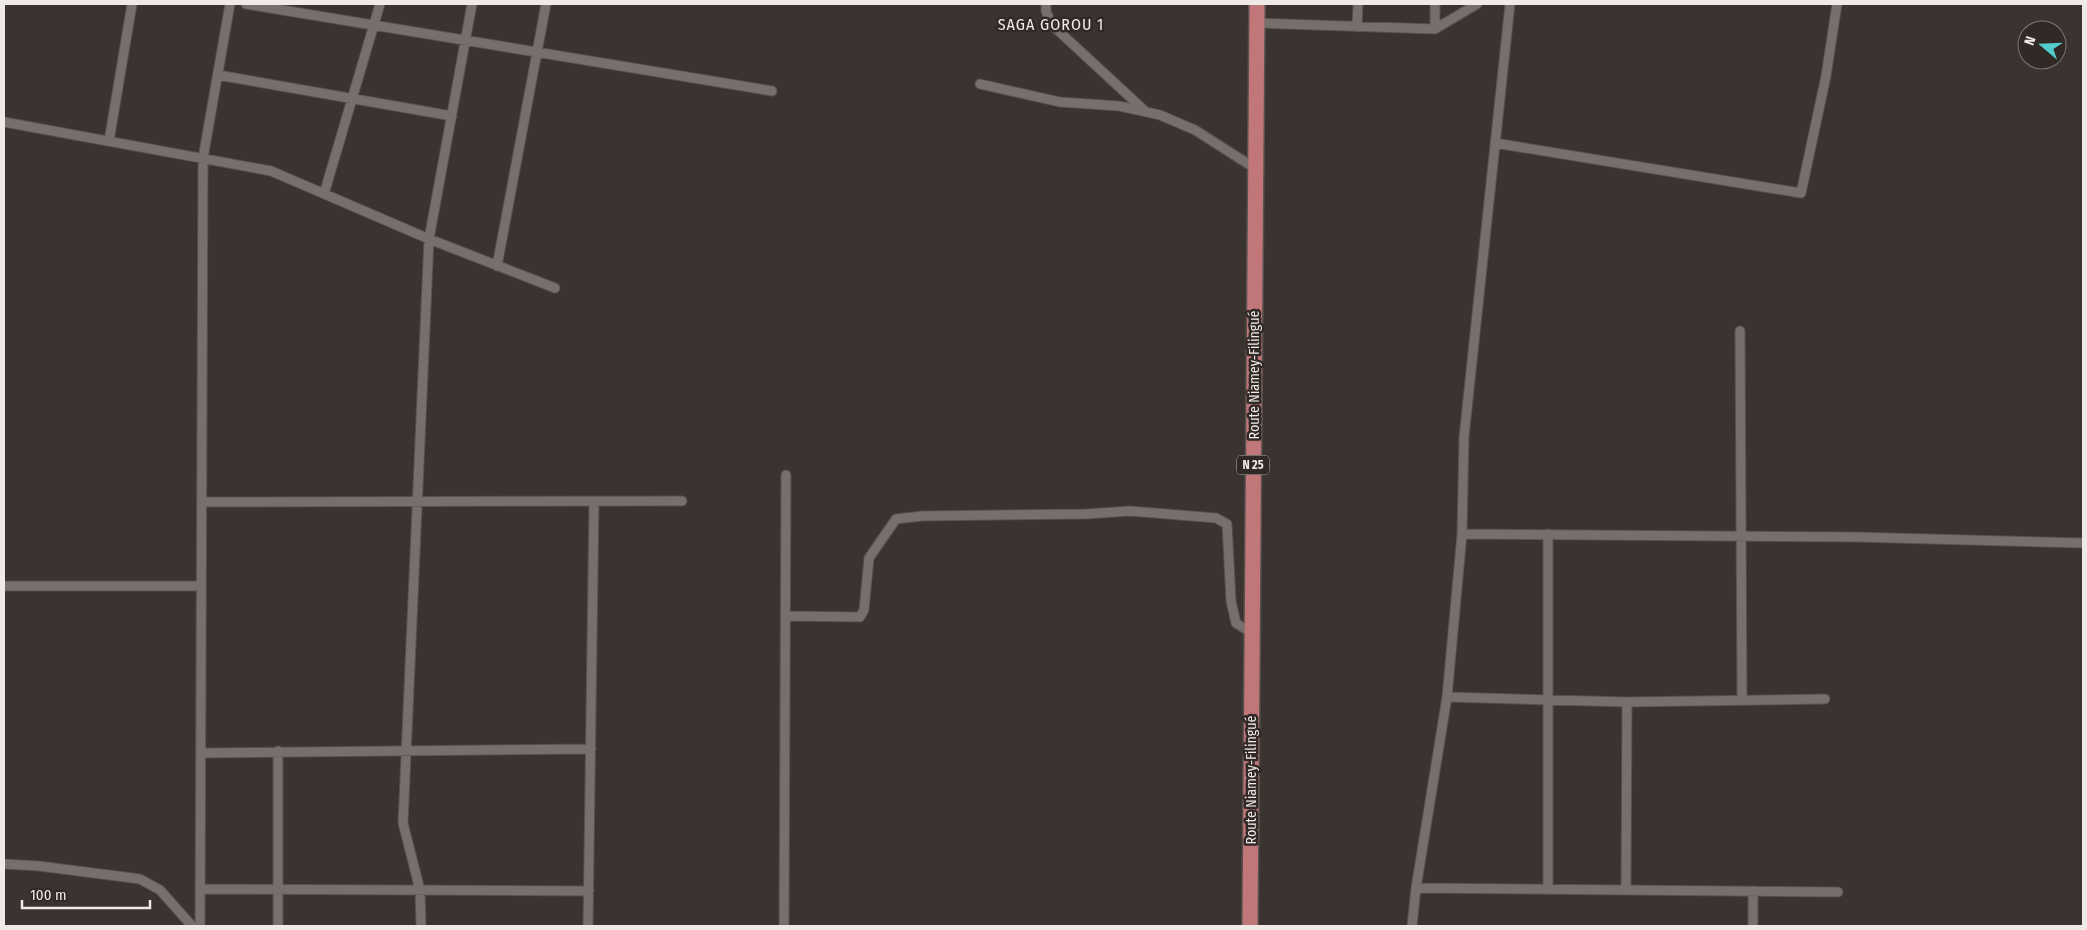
<svg xmlns="http://www.w3.org/2000/svg" width="2087" height="930" viewBox="0 0 2087 930" font-family="'Fira Sans Condensed',sans-serif">
<style>
.lines{fill:none;stroke-linecap:round;stroke-linejoin:round}
.street-casing{stroke:#57514e;stroke-width:11}
.primary-casing{stroke:#57514e;stroke-width:18}
.street{stroke:#776f6b;stroke-width:9}
.primary{stroke:#c17679;stroke-width:15}
.labels{text-anchor:middle;dominant-baseline:central;stroke-width:5;stroke-linejoin:round;paint-order:stroke}
.shield{fill:#302926;stroke:#b6b0ae;stroke-width:1}
.shield-label{font-size:12px;font-weight:bold;fill:#efeae8}
.street-label{font-size:14px;fill:#efeae8;stroke:#302926}
.quarter-label{font-size:16px;letter-spacing:1px;fill:#efeae8;stroke:#302926}
</style>
<rect width="100%" height="100%" fill="#3a3330"/>
<g class="lines">
<!-- street casing -->
<g class="street-casing">
<path id="street" d="M246,4L772,91
M1046,4V11L1051,24L1145,111
M1257,23L1435,29L1477,4
M1357,27L1358,4
M1435,29V4
M218,75L452,116
M980,84L1060,102L1119,106L1160,115L1195,130L1256,169
M4,122L271,171L429,239L555,288
M109,141L132,4
M1495,143L1801,193L1826,76L1837,4
M324,194L380,4
M497,266L546,4
M1740,331L1742,699
M202,502L682,501
M1462,534L1856,537L2083,543
M4,586H201
M785,616L860,617L864,610L869,558L896,519L922,516L1086,514L1130,511L1216,518L1227,524L1231,601L1236,623L1252,633
M1447,697L1627,702L1825,699
M278,751V926
M201,753L591,749
M4,864L39,866L140,879L160,890L192,926
M1416,888L1838,892
M200,889L589,891
M1548,889V534
M1626,890L1627,702
M200,926L203,158L230,4
M421,926L420,890L403,823L429,239L472,4
M588,926L594,501
M784,926L786,475
M1412,926L1416,888L1447,697L1462,534L1464,437L1510,4
M1753,926V891"/>
</g>
<!-- primary casing -->
<g class="primary-casing">
<path id="primary" d="M1250,926L1257,4"/>
</g>
<!-- street -->
<use href="#street" class="street"/>
<!-- primary -->
<use href="#primary" class="primary"/>
</g>
<g class="labels">
<!-- shield labels -->
<rect class="shield" x="1237" y="455.5" width="32" height="19" rx="4"/>
<g class="shield-label">
<text x="1253" y="465">N 25</text>
</g>
<!-- street labels -->
<g class="street-label">
<text transform="translate(1254 375) rotate(-90)">Route Niamey-Filingué</text>
<text transform="translate(1251 780) rotate(-90)">Route Niamey-Filingué</text>
</g>
<!-- quarter labels -->
<g class="quarter-label">
<text x="1051" y="24">SAGA GOROU 1</text>
</g>
</g>
<!-- border -->
<rect width="2087" height="930" fill="none" stroke="#efeae8" stroke-width="10"/>
<!-- north arrow -->
<g transform="translate(2042 45) rotate(289)"><circle r="24" fill="#302926" stroke="#7c7674"/>
<path d="M0-4L9 19L0 12L-9 19Z" fill="#52cdcc"/>
<text y="-8" font-size="14" font-weight="bold" text-anchor="middle" fill="#efeae8">N</text>
</g>
<!-- scale -->
<path d="M22 900v8h128v-8" fill="none" stroke="#efeae8" stroke-width="2.5"/>
<text x="30" y="900" font-size="15" fill="#efeae8" stroke="#302926" stroke-width="4" paint-order="stroke">100 m</text>
</svg>
